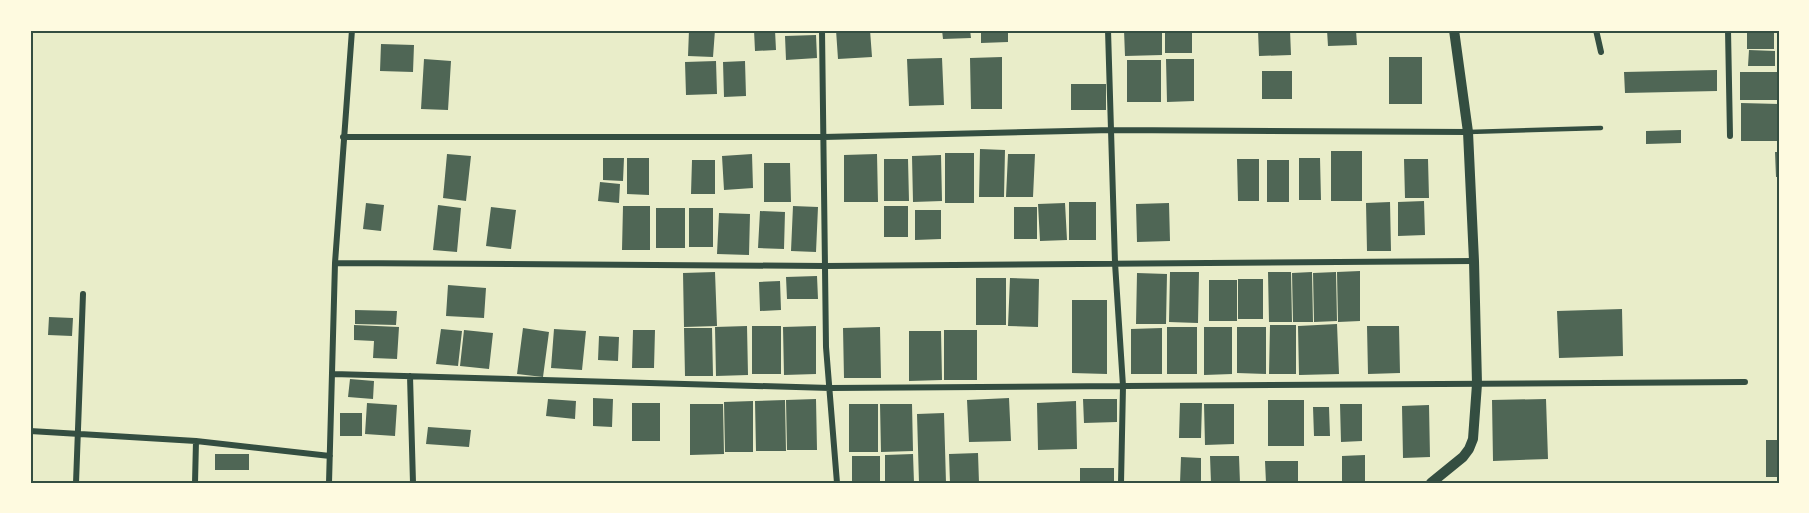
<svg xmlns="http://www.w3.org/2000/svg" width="1809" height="513" viewBox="0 0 1809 513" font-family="Manrope,sans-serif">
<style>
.building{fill:#4f6655}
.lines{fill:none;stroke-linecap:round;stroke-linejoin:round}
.service{stroke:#344e41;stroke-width:4.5}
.minor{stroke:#344e41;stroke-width:6}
.tertiary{stroke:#344e41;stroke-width:10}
.neatline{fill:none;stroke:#344e41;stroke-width:2}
</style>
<rect width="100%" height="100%" fill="#e9edc9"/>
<!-- building -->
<path class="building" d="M689,30H715L713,57L688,56Z
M754,30H775L776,50L755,51Z
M836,30H870L872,57L838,59Z
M942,30H970L971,38L943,39Z
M981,30H1008V42L981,43Z
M1124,30H1162V55L1125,56Z
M1165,30H1192V53H1165Z
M1258,30H1290L1291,55L1259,56Z
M1327,30H1356L1357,45L1328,46Z
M1747,33H1774V49H1747Z
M816,35L817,58L786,60L785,36Z
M381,44L414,45L413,72L380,71Z
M1749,50L1775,51V66H1748Z
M1002,57V109H971L970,58Z
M1389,57H1422V104H1389Z
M942,58L944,105L909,106L907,59Z
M424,59L451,61L448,110L421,109Z
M1166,59H1194V101L1167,102Z
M1127,60H1161V102H1127Z
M716,61L717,94L686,95L685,62Z
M745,61L746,96L724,97L723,62Z
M1717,70V91L1625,93L1624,72Z
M1262,71H1292V99H1262Z
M1740,72H1779V100H1740Z
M1071,84H1106V110H1071Z
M1741,103L1779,104V141H1741Z
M1681,130V143L1646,144V131Z
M980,149L1005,150L1004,197H979Z
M1331,151H1362V201H1331Z
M1775,152H1779V177H1776Z
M945,153H974V203H945Z
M447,154L471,156L466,201L443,198Z
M752,154L753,188L724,190L722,156Z
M877,154L878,202H844V155Z
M1008,154H1035L1033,197H1006Z
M941,155L942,201L913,202L912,156Z
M603,158H624L623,181L603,180Z
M627,158H649V195L627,194Z
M1299,158H1320L1321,200H1299Z
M884,159H908L909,201H884Z
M1237,159H1259V201H1238Z
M1404,159H1428L1429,198H1405Z
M692,160H715V194H691Z
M1267,160H1289V202H1267Z
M764,163H790L791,202H764Z
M600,182L620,184L619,203L598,201Z
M1424,201L1425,235L1398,236V202Z
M1069,202H1096V240H1069Z
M1390,202L1391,251H1367L1366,203Z
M366,203L384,205L381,231L363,229Z
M1065,203L1067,240L1040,241L1038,204Z
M1169,203L1170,241L1137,242L1136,204Z
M438,205L461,208L457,252L433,250Z
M623,206H650V250H622Z
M793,206L818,207L816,252L791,251Z
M884,206H908V237H884Z
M491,207L516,210L511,249L486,246Z
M1014,207H1037V239H1014Z
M656,208H685V248H656Z
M689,208H713V247H689Z
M915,210H941V239L915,240Z
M760,211L785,212L784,249L758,248Z
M719,213L750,214L749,255L717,254Z
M1360,271V321L1338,322L1337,272Z
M715,272L717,326L684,327L683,273Z
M1170,272H1199L1198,323L1169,322Z
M1268,272H1291L1292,322H1269Z
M1312,272L1313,322H1293L1292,273Z
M1336,272L1337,321L1314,322L1313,273Z
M1137,273L1167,274L1166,324H1136Z
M817,276L818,299H787L786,277Z
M976,278H1006V325H976Z
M1010,278L1039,279L1038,327L1008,326Z
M1238,279H1263V319H1238Z
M1209,280H1237V321H1209Z
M780,281L781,310L760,311L759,282Z
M448,285L486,288L484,318L446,316Z
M1072,300H1107V374L1072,373Z
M1622,309L1623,356L1559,358L1557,311Z
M355,310L397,311L396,325L355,324Z
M49,317L73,318L72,336L48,335Z
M1337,324L1339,374L1299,375L1298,326Z
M354,325L399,327L397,359L373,358L374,341L354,340Z
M1270,325H1296V374H1269Z
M747,326L748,375L716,376L715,327Z
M752,326H781V374H752Z
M816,326V374L784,375L783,327Z
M1367,326H1399L1400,373L1368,374Z
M880,327L881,378H844L843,328Z
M1167,327H1197V374H1167Z
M1204,327H1232V374L1204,375Z
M1237,327H1266V374L1237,373Z
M523,328L549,332L543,377L517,374Z
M684,328H712L713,376H685Z
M1162,328V374H1131V329Z
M441,329L462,331L458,366L436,364Z
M554,329L586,331L582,370L551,368Z
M464,330L493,333L489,369L460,366Z
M633,330H655L654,368H632Z
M944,330H977V380H944Z
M909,331H941L942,380L909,381Z
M599,336L619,337L618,361L598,360Z
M350,379L374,381L373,399L348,397Z
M593,398L613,399L612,427L593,426Z
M1009,398L1011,441L969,442L967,400Z
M548,399L576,401L575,419L546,416Z
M816,399L817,450H787L786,400Z
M1083,399H1117V422L1084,423Z
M1546,399L1548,459L1493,461L1492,400Z
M785,400L786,451H756L755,401Z
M1268,400H1304V446H1268Z
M753,401V452H725L724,402Z
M1076,401L1077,449L1038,450L1037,403Z
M367,403L397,405L395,436L365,434Z
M632,403H660V441H632Z
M1180,403H1202L1201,438H1179Z
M690,404H723L724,454L690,455Z
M849,404H878V452H849Z
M880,404H912L913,451L881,452Z
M1204,404H1234V444L1205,445Z
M1340,404H1362V441L1341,442Z
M1429,405L1430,457L1403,458L1402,406Z
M1313,407H1329L1330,436H1314Z
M340,413H362V436H340Z
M944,413L946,483H919L917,414Z
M428,427L471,430L469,447L426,444Z
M1766,440H1779V477H1766Z
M978,453L979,483H950L949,454Z
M215,454H249V470H215Z
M913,454L914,483H885V455Z
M1365,455V483H1342V456Z
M852,456H880V483H852Z
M1210,456H1239L1240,483H1211Z
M1181,457L1201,458V483H1180Z
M1265,461H1298V483H1266Z
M1080,468H1114V483H1080Z"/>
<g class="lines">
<!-- service -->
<path class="service" d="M1468,132L1601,128"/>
<!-- minor -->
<path class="minor" d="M822,30L826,347L837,483
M1108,30L1115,263L1123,386L1121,483
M1596,30L1601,52
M1728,30L1730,136
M343,137H824L1112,130L1468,132
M335,263L825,266L1474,261
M333,374L830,388L1745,382
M410,376L413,483
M30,431L196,441L330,456
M76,483L83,294
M195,483L196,441
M329,483L335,263L352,30"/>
<!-- tertiary -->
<path class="tertiary" d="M1431,483L1463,457L1469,449L1473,439L1477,384L1474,261L1468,132L1454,30"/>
</g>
<!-- border -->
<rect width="1809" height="513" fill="none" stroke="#fefae0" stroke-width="63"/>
<rect x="32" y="32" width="1746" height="450" class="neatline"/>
</svg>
